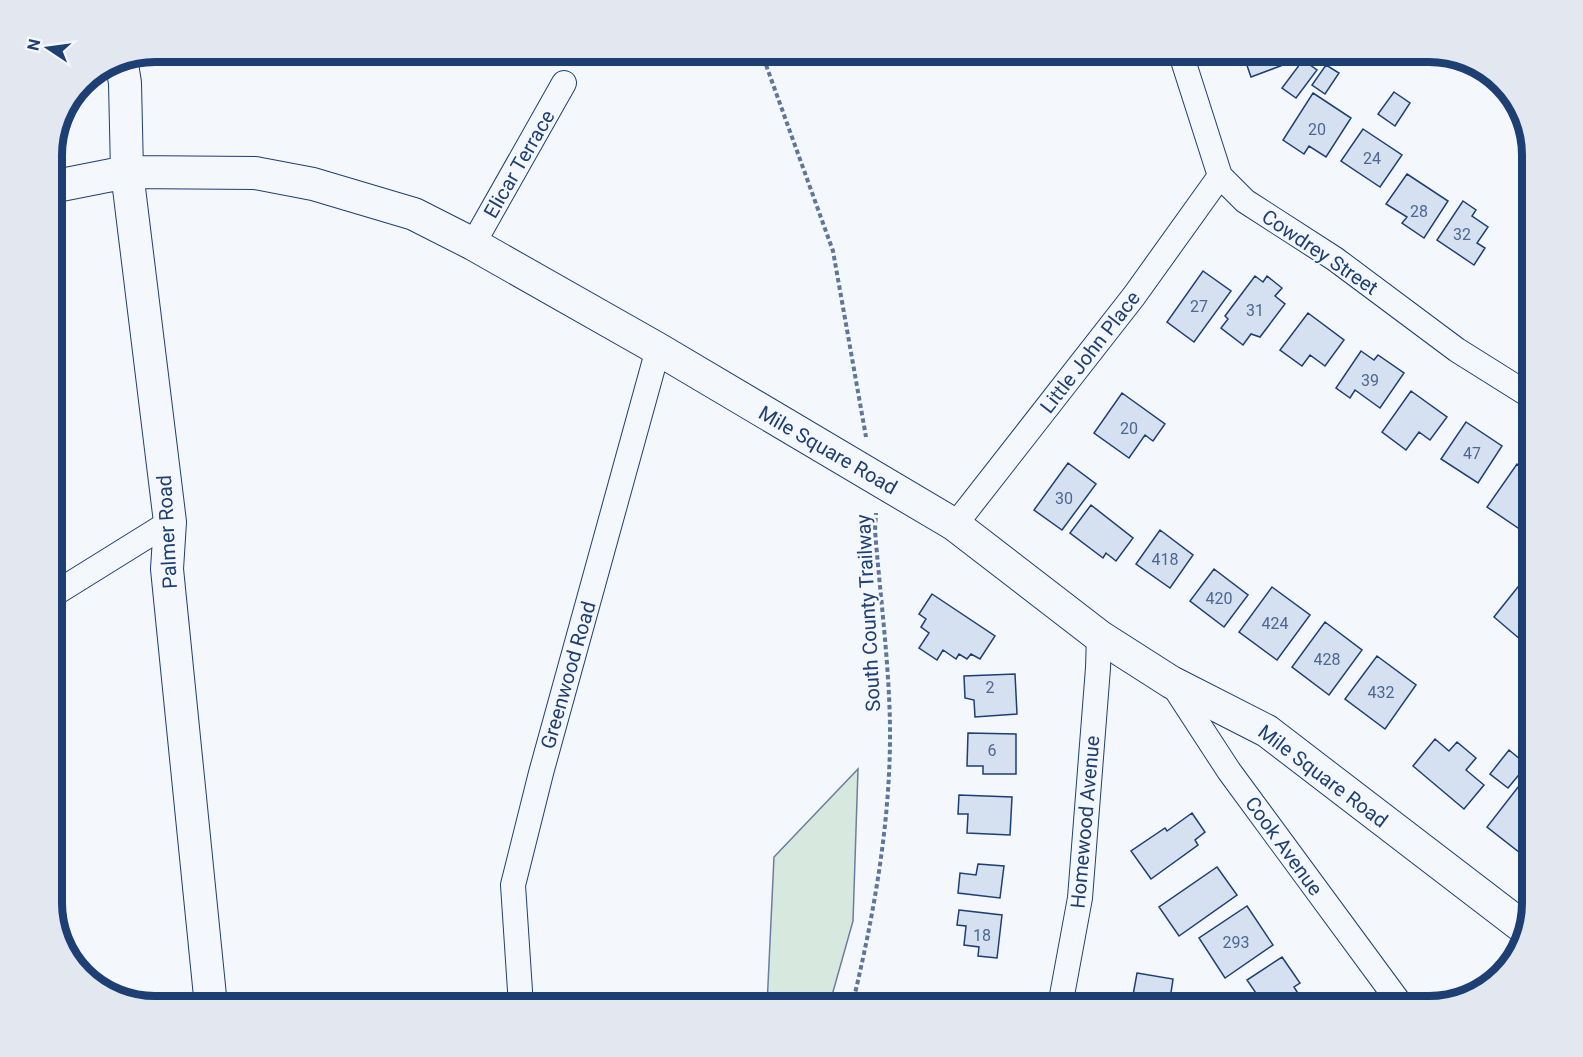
<svg xmlns="http://www.w3.org/2000/svg" width="1583" height="1057" viewBox="0 0 1583 1057" font-family="Roboto,sans-serif">
<style>
.green{fill:#d7e8df;stroke:#687fa3;stroke-width:1.5}
.building{fill:#d5e0f0;stroke:#1d3f73;stroke-width:1.5}
.lines{fill:none;stroke-linecap:round;stroke-linejoin:round}
.minor-casing{stroke:#1d3f73;stroke-width:26}
.tertiary-casing{stroke:#1d3f73;stroke-width:34}
.path{stroke:#5e769c;stroke-width:4;stroke-dasharray:4.5 3;stroke-linecap:butt}
.minor{stroke:#f4f7fb;stroke-width:24}
.tertiary{stroke:#f4f7fb;stroke-width:32}
.labels{text-anchor:middle;dominant-baseline:central;stroke-width:4.5;stroke-linejoin:round;paint-order:stroke}
.number-label{font-size:16px;fill:#4b6792}
.street-label{font-size:20px;fill:#1d3f73;stroke:#f4f7fb}
.rim{fill:none;stroke:#1d3f73;stroke-width:8}
</style>
<rect width="100%" height="100%" fill="#f4f7fb"/>
<!-- green -->
<path class="green" d="M858,769L853,921L829,1006H767L774,857Z"/>
<!-- building -->
<path class="building" d="M1242,51H1296L1299,59L1251,77Z
M1303,60L1317,70L1296,98L1282,88Z
M1326,65L1339,73L1325,94L1312,85Z
M1394,92L1410,103L1395,126L1378,114Z
M1313,93L1351,118L1326,157L1309,146L1304,154L1283,140Z
M1363,129L1402,155L1380,187L1341,161Z
M1407,174L1448,201L1424,238L1402,223L1407,217L1386,204Z
M1463,201L1476,210L1472,216L1488,227L1477,243L1485,248L1474,265L1437,240Z
M1203,271L1231,291L1194,342L1167,322Z
M1255,276L1263,282L1267,276L1282,288L1275,296L1285,304L1260,337L1251,334L1243,345L1221,328L1228,319L1225,316Z
M1308,313L1344,340L1325,366L1310,355L1302,366L1280,350Z
M1361,351L1374,360L1378,355L1404,373L1380,408L1355,390L1350,398L1336,388Z
M1411,391L1447,417L1430,440L1419,432L1406,450L1382,432Z
M1122,393L1165,424L1153,441L1145,435L1129,458L1094,433Z
M1466,422L1502,446L1478,483L1441,459Z
M1068,463L1096,484L1062,530L1034,510Z
M1517,464L1532,475V520L1524,532L1487,507Z
M1091,505L1133,538L1116,561L1106,553L1103,558L1070,533Z
M1160,530L1193,555L1170,588L1136,564Z
M1214,569L1248,595L1224,627L1190,601Z
M1525,578L1532,584V626L1521,640L1494,617Z
M1272,587L1310,615L1277,660L1239,632Z
M932,594L995,636L980,659L971,654L967,659L959,654L956,659L943,650L937,660L919,648L929,633L921,627L926,619L919,614Z
M1325,622L1362,650L1329,695L1292,667Z
M1377,656L1416,685L1385,729L1345,699Z
M1015,674L1017,714L975,717L974,700L965,698L964,676Z
M968,733L1016,734V774H983V766H967Z
M1435,739L1449,751L1457,742L1476,758L1466,770L1484,785L1464,809L1413,766Z
M1509,750L1527,765L1508,788L1490,774Z
M1522,782L1532,789V846L1524,856L1487,827Z
M959,795L1012,797L1010,835L967,833L968,814H958Z
M1192,813L1205,832L1195,840L1198,845L1151,879L1131,851L1165,828L1167,831Z
M978,864L1004,866L1000,898L958,893L960,873L976,875Z
M1217,867L1237,895L1179,936L1159,907Z
M1247,906L1273,945L1225,978L1199,938Z
M959,910L1002,915L997,958L978,956L979,947L964,945L966,926L957,925Z
M1282,957L1300,983L1294,987L1302,1000L1293,1006H1245L1258,996L1247,980Z
M1137,973L1173,979L1169,1006H1131Z"/>
<g class="lines">
<!-- minor casing -->
<g class="minor-casing">
<path id="minor" d="M1180,51L1220,176L1245,201L1335,259L1457,350L1532,397
M473,244L564,83
M955,525L1134,296L1220,176
M51,596L170,522
M1171,682L1229,771L1402,1006
M521,1006L513,885L541,773L658,349
M1060,1006L1080,898L1098,668L1099,636"/>
</g>
<!-- tertiary casing -->
<g class="tertiary-casing">
<path id="tertiary" d="M121,58L125,83L127,172L170,522L167,569L211,1006
M51,187L127,172L255,173L313,184L414,214L473,244L658,349L955,525L1099,636L1171,682L1267,731L1524,928"/>
</g>
<!-- path -->
<path class="path" d="M761,51L833,251L866,437
M852,1006C874,915 891,820 890,726C889,661 880,595 875,530L876,513"/>
<!-- minor -->
<use href="#minor" class="minor"/>
<!-- tertiary -->
<use href="#tertiary" class="tertiary"/>
</g>
<g class="labels">
<!-- number labels -->
<g class="number-label">
<text x="1317" y="129">20</text>
<text x="1372" y="158">24</text>
<text x="1419" y="211">28</text>
<text x="1462" y="234">32</text>
<text x="1199" y="306">27</text>
<text x="1255" y="310">31</text>
<text x="1370" y="380">39</text>
<text x="1129" y="428">20</text>
<text x="1472" y="453">47</text>
<text x="1064" y="498">30</text>
<text x="1165" y="559">418</text>
<text x="1219" y="598">420</text>
<text x="1275" y="623">424</text>
<text x="1327" y="659">428</text>
<text x="990" y="687">2</text>
<text x="1381" y="692">432</text>
<text x="992" y="750">6</text>
<text x="982" y="935">18</text>
<text x="1236" y="942">293</text>
</g>
<!-- street labels -->
<g class="street-label">
<text transform="translate(519 164) rotate(-60)">Elicar Terrace</text>
<text transform="translate(1320 252) rotate(34)">Cowdrey Street</text>
<text transform="translate(1090 352) rotate(-52)">Little John Place</text>
<text transform="translate(828 450) rotate(30)">Mile Square Road</text>
<text transform="translate(167 532) rotate(-93)">Palmer Road</text>
<text transform="translate(868 613) rotate(-93)">South County Trailway</text>
<text transform="translate(568 675) rotate(-74)">Greenwood Road</text>
<text transform="translate(1323 776) rotate(37)">Mile Square Road</text>
<text transform="translate(1085 822) rotate(-85)">Homewood Avenue</text>
<text transform="translate(1284 846) rotate(54)">Cook Avenue</text>
</g>
</g>
<!-- crop -->
<path d="M0 0H1583V1057H0ZM155 62H1429A93 93 0 0 1 1522 155V903A93 93 0 0 1 1429 996H155A93 93 0 0 1 62 903V155A93 93 0 0 1 155 62Z" fill="#e3e8f0" fill-rule="evenodd"/>
<path class="rim" d="M155 62H1429A93 93 0 0 1 1522 155V903A93 93 0 0 1 1429 996H155A93 93 0 0 1 62 903V155A93 93 0 0 1 155 62Z"/>
<!-- north arrow -->
<g transform="translate(48 48) rotate(283)" stroke="#f4f7fb" stroke-width="4.5" paint-order="stroke">
<path d="M0-4.5L10 22L0 15L-10 22Z" fill="#1d3f73"/>
<text y="-9" font-size="16" font-weight="bold" text-anchor="middle" fill="#1d3f73">N</text>
</g>
</svg>
